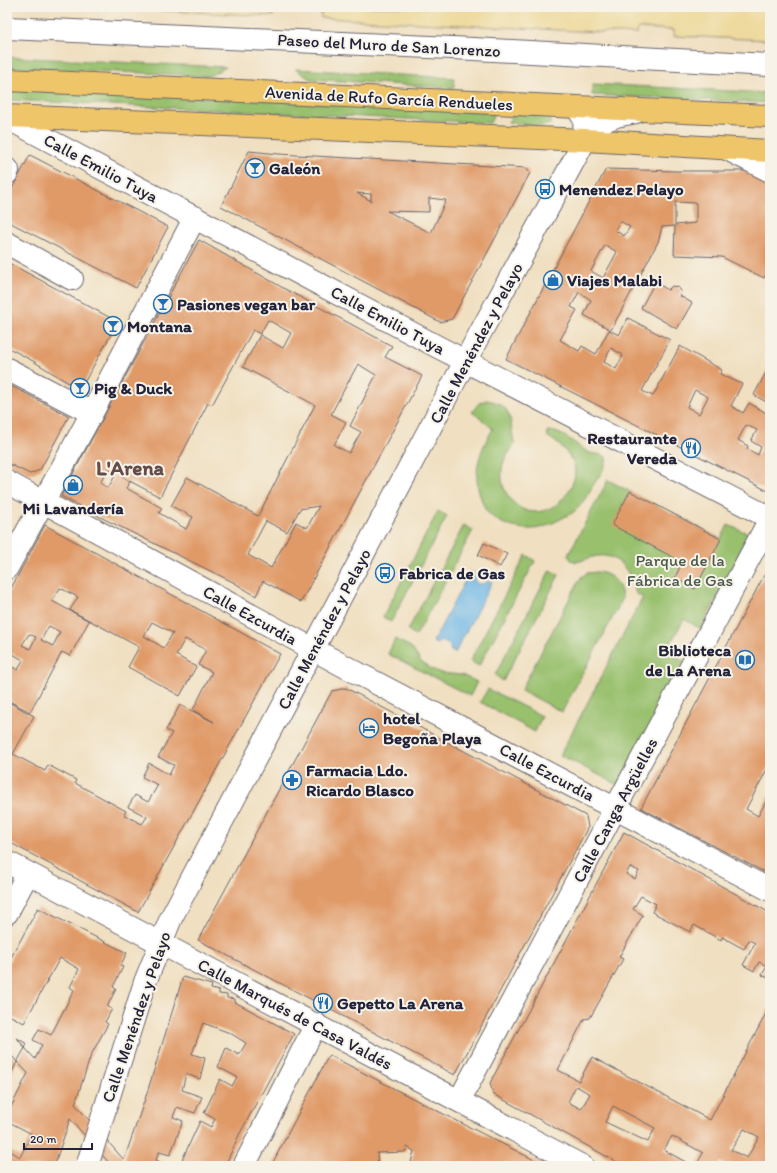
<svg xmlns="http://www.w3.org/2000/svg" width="777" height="1173" viewBox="0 0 777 1173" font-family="Itim,sans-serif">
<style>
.green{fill:#98c06d;stroke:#5d7154}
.sand{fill:#eeda9e;stroke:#887e6c}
.water{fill:#6db6e5;stroke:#486c90}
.building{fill:#e09a67;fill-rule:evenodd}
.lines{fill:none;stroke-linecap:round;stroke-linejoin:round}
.minor-casing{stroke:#6a646a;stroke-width:24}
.major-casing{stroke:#6a646a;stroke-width:24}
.minor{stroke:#fff;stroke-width:22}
.major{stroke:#eec569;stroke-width:22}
.labels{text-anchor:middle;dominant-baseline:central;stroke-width:4;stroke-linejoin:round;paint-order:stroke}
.street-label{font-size:17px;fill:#22223b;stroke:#f7f3e8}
.poi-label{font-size:17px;font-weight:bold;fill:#22223b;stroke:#f7f3e8;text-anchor:start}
.park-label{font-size:17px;fill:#4b594c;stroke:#f7f3e8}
.district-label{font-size:21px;font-weight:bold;fill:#644c4a;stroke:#f7f3e8}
</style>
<rect width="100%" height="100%" fill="#f7f3e8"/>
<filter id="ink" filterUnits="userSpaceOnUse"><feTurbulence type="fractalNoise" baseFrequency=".025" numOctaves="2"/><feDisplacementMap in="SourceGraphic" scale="8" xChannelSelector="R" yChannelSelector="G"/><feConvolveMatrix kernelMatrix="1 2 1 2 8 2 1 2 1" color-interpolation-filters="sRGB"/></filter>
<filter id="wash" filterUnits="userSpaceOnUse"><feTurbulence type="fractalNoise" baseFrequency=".012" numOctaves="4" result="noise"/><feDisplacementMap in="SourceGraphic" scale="16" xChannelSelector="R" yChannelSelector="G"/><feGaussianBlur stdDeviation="0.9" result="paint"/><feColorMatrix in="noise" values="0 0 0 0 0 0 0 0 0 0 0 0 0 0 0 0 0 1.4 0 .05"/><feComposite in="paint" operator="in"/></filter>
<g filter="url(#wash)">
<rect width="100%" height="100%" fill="#f0dfc0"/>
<!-- green -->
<path class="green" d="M7,57L226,67L209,76L7,67Z
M295,69L454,78V88L310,79Z
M593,84L770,93V103L592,95Z
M7,88L495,112L490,123L7,100Z
M514,113L549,116L551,120V124L542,126L508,123Z
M486,400C506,403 510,411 512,431C512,434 514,439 514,443C513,449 506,455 504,461C498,478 504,497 519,507C543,523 574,497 575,472C575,458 559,443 548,437L547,431C564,431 574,444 588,452C594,455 601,453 606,457C608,465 599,476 594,484C589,492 583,504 575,511C573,513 570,514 568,515C559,520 550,525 540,528C522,532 496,525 485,509C484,507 483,503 482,501C471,475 479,451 493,429L472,412L479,403Z
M608,480L721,539L728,525L750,534L701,629L684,619L666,651L696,668L630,791L560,755L643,597L636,594C632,575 620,553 597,556C590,557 583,561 576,562L571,560L568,555Z
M438,511L447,516L391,622L383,617Z
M464,525L473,530L416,636L408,630Z
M526,555L535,561L479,666L470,661Z
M550,570L559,575L503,681L495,675Z
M597,572C612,573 622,584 622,600L562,712L521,690L581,577L587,573Z
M395,639L411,647L421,662L432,669L441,673L462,675L477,682L470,696L388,654Z
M488,689L542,716L535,732L480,702Z"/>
<!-- sand -->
<path class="sand" d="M84,7H770V40L674,36V30L638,28L637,34L321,18V12L274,10L273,16Z"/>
<!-- water -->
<path class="water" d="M470,571L473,573L474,579L477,584H483L488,581L492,582L455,653L451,651L450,646L446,642L441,641L436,644L433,642Z"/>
<g id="blocks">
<!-- building -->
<path class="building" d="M249,151L279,154L526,168L530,173L452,319L440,322L221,206ZM357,193L371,194V201ZM429,198L446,200L431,233L387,211L429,212Z
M30,155L168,227L136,288L7,221V198Z
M606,169L676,171H750L770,182V276L766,274L764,278L722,257L674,255L675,226L662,227L658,242L611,330L584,315L591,300L579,292L571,307L577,310L560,340L579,351L582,346L596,354L609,330L619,335L628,318L670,340L642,391L653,396L680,346L722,370L720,374L742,384L731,406L743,413L749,403L770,415V492L506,359ZM675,202L696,203V223L675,225ZM620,221L630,227L624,236L615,230ZM605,245L617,252L603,278L591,271ZM611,348L623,355L616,369L604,362ZM695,390L708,397L699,414L687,407ZM746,425L757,430L751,441L761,447L758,455L747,449L748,446L738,440Z
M199,240L285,289L392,346L385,357L422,376L301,602L263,581L256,596L233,582L92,513L61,496ZM268,320L291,333L283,348L260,335L243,367L315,405L258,516L187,477L171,506L193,517L186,529L159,513L162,508L126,488L130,482L122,477L160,497L208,403L212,405L253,330L260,334ZM358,364L376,375L350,426L361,432L349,453L334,445L346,422L331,414ZM108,469L116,474L108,488L100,483ZM319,506L307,528L296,522L271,568L248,555L266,521L287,532L300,509Z
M7,262L118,322L80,390L33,361L7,347Z
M655,282L668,290L672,286L678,287L681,291L680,296L692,303L677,329L641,308Z
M770,365V404L754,395Z
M7,384L69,416L40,470L30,474L7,463Z
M630,491L721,539L695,589L675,578L682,562L612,525Z
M45,525L280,654L138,912L7,841V701L34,716L13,754L45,771L48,765L76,780L75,783L126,811L124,815L142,824L147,817L128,807L135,795L148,802L158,785L142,777L149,763L169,775L174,765L158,757L172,733L166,730L180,705L214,722L193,710L212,672L198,665L206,650L185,639L176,655L196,667L180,696L128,667L139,647L70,610L78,597L60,588L52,601L89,621L70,656L62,652L30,712L7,700V664L18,670L23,660L11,653L7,659V596ZM152,622L173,633L164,648L144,636ZM49,626L60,632L53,646L41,640ZM29,634L36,637L30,649L22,645Z
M484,543L507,554L500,567L478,555Z
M770,564V764L746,809L758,816L770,794V875L641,808Z
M346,688L586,816L588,827L455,1075L198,940L332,691Z
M624,832L770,913V979L762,975L767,966L759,962L754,971L743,965L755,943L749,940L744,949L722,937L721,940L694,925L690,932L652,912L656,904L641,896L633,909L643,915L619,957L623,959L590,1018L584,1019L558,1070L579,1081L592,1057L710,1120L770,1006V1166H727L720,1162L717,1166H696L703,1153L672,1136L664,1150L693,1166H624L493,1094L490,1083ZM630,867L639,871L635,879L626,874ZM576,1086L590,1094L581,1109L568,1102ZM613,1106L655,1128L648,1142L605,1122ZM744,1129L759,1137L747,1158L731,1150Z
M38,908L127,953L120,966L123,967L113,987L116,989L107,1007L112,1009L105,1022L108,1024L91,1055L75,1104L124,1160L146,1096L183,977L212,985L211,989L219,991V994L227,995V998L235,999V1002L294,1034L239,1135L225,1166H191L192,1165L182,1160L200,1121L211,1127L215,1119L204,1113L220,1079L232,1086L237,1077L218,1067L226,1048L239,1055L246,1043L230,1033L203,1023L192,1054L205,1058L200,1079L186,1074L182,1090L202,1097L195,1113L177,1107L173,1117L183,1121L170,1155L159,1152L156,1160L166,1165V1166H112L70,1119L54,1166H7V1149L20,1157L32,1134L7,1121V1115L28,1073L17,1062L7,1082V1050L17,1062L25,1048L35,1059L42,1045L33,1040L39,1029L51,1035L74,990L70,987L79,969L60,958L24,1023L7,1014V965Z
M17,1038L27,1044L25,1048Z
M329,1055L418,1101L546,1166H443L435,1164L434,1166H419L411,1162L414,1151L407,1147L405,1152L377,1153L378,1166H271Z"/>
</g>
</g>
<g filter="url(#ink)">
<use href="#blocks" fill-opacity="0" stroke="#6a646a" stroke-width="1"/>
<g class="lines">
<!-- minor casing -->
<g class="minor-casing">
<path id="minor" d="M7,28L474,49L770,65
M7,118L438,347L770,518
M585,140L604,121L616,116L636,112
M727,149L770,171
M7,173L8,170
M7,243L72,279
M7,369L92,413
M7,482L344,666L770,890
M7,568L92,413L195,217
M7,862L582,1166
M7,913L28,873
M459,1101L770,519
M87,1166L145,982L171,918L478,337L585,140L584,119L577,107
M244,1166L316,1024"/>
</g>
<!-- major casing -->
<g class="major-casing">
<path id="major" d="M7,80L770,116
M7,116L585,140L770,151"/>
</g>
<!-- minor -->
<use href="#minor" class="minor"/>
<!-- major -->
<use href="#major" class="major"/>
</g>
</g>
<!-- icons -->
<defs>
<g id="bar-ring" transform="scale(1)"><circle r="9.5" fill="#f7f3e8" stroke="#1f6fb2" stroke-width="1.5"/><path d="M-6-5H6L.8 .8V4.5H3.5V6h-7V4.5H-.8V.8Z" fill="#1f6fb2"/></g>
<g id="bus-ring" transform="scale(1)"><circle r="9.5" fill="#f7f3e8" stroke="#1f6fb2" stroke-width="1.5"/><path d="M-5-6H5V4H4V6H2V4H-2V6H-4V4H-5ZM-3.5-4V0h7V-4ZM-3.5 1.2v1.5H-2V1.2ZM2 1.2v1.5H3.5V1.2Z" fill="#1f6fb2"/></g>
<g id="shop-ring" transform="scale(1)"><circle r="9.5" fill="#f7f3e8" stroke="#1f6fb2" stroke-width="1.5"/><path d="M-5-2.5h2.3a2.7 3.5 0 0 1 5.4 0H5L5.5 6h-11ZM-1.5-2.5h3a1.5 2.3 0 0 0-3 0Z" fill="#1f6fb2"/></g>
<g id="restaurant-ring" transform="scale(1)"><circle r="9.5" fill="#f7f3e8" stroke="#1f6fb2" stroke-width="1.5"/><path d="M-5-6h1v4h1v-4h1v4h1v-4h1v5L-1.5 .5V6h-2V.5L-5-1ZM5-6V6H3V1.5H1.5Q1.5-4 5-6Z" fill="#1f6fb2"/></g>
<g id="library-ring" transform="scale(1)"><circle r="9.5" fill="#f7f3e8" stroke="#1f6fb2" stroke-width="1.5"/><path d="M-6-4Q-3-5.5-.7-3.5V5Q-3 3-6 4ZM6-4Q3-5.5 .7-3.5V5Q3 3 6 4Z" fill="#1f6fb2"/></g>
<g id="hotel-ring" transform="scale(1)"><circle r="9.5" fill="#f7f3e8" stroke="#1f6fb2" stroke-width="1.5"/><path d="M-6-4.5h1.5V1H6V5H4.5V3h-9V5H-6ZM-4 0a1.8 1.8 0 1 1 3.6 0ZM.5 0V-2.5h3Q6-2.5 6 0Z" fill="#1f6fb2"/></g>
<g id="pharmacy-ring" transform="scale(1)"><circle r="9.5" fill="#f7f3e8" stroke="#1f6fb2" stroke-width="1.5"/><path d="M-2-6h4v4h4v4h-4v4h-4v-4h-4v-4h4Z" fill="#1f6fb2"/></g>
</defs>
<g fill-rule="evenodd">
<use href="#bar-ring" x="255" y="168"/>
<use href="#bus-ring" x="545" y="189"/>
<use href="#shop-ring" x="553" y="280"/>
<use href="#bar-ring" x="163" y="304"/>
<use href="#bar-ring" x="113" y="326"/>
<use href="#bar-ring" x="80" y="388"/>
<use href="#restaurant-ring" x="691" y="448"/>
<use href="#shop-ring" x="73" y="485"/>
<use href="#bus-ring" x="385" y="573"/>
<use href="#library-ring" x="745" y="660"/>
<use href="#hotel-ring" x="369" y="728"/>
<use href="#pharmacy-ring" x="292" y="780"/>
<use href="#restaurant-ring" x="323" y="1003"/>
</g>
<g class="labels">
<!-- street labels -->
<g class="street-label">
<text transform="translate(389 45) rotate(3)">Paseo del Muro de San Lorenzo</text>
<text transform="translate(389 98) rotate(3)">Avenida de Rufo García Rendueles</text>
<text transform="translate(101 168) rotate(28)">Calle Emilio Tuya</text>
<text transform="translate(388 320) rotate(28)">Calle Emilio Tuya</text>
<text transform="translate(476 343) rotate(-62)">Calle Menéndez y Pelayo</text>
<text transform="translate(250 615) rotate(29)">Calle Ezcurdia</text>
<text transform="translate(324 629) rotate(-62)">Calle Menéndez y Pelayo</text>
<text transform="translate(547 772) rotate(28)">Calle Ezcurdia</text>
<text transform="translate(615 810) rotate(-62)">Calle Canga Argüelles</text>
<text transform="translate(295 1014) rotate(28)">Calle Marqués de Casa Valdés</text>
<text transform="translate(136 1017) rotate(-71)">Calle Menéndez y Pelayo</text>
</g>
<!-- poi labels -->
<g class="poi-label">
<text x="269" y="168">Galeón</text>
<text x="559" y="189">Menendez Pelayo</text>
<text x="567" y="280">Viajes Malabi</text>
<text x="177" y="304">Pasiones vegan bar</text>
<text x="127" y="326">Montana</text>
<text x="94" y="388">Pig &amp; Duck</text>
<text x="677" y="438" text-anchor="end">Restaurante<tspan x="677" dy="20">Vereda</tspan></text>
<text x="73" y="508" text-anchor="middle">Mi Lavandería</text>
<text x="399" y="573">Fabrica de Gas</text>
<text x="731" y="650" text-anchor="end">Biblioteca<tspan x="731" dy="20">de La Arena</tspan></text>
<text x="383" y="718">hotel<tspan x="383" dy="20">Begoña Playa</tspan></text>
<text x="306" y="770">Farmacia Ldo.<tspan x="306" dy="20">Ricardo Blasco</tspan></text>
<text x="337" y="1003">Gepetto La Arena</text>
</g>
<!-- park labels -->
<g class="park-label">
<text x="680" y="560">Parque de la<tspan x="680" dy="20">Fábrica de Gas</tspan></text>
</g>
<!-- district labels -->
<g class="district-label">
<text x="130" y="467">L'Arena</text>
</g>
</g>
<!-- margin -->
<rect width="777" height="1173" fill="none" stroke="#f7f3e8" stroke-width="24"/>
<!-- scale -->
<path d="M24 1143v6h68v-6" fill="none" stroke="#22223b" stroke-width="2"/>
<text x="30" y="1143" font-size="12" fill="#22223b" stroke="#f7f3e8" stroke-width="3" paint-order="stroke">20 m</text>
</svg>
